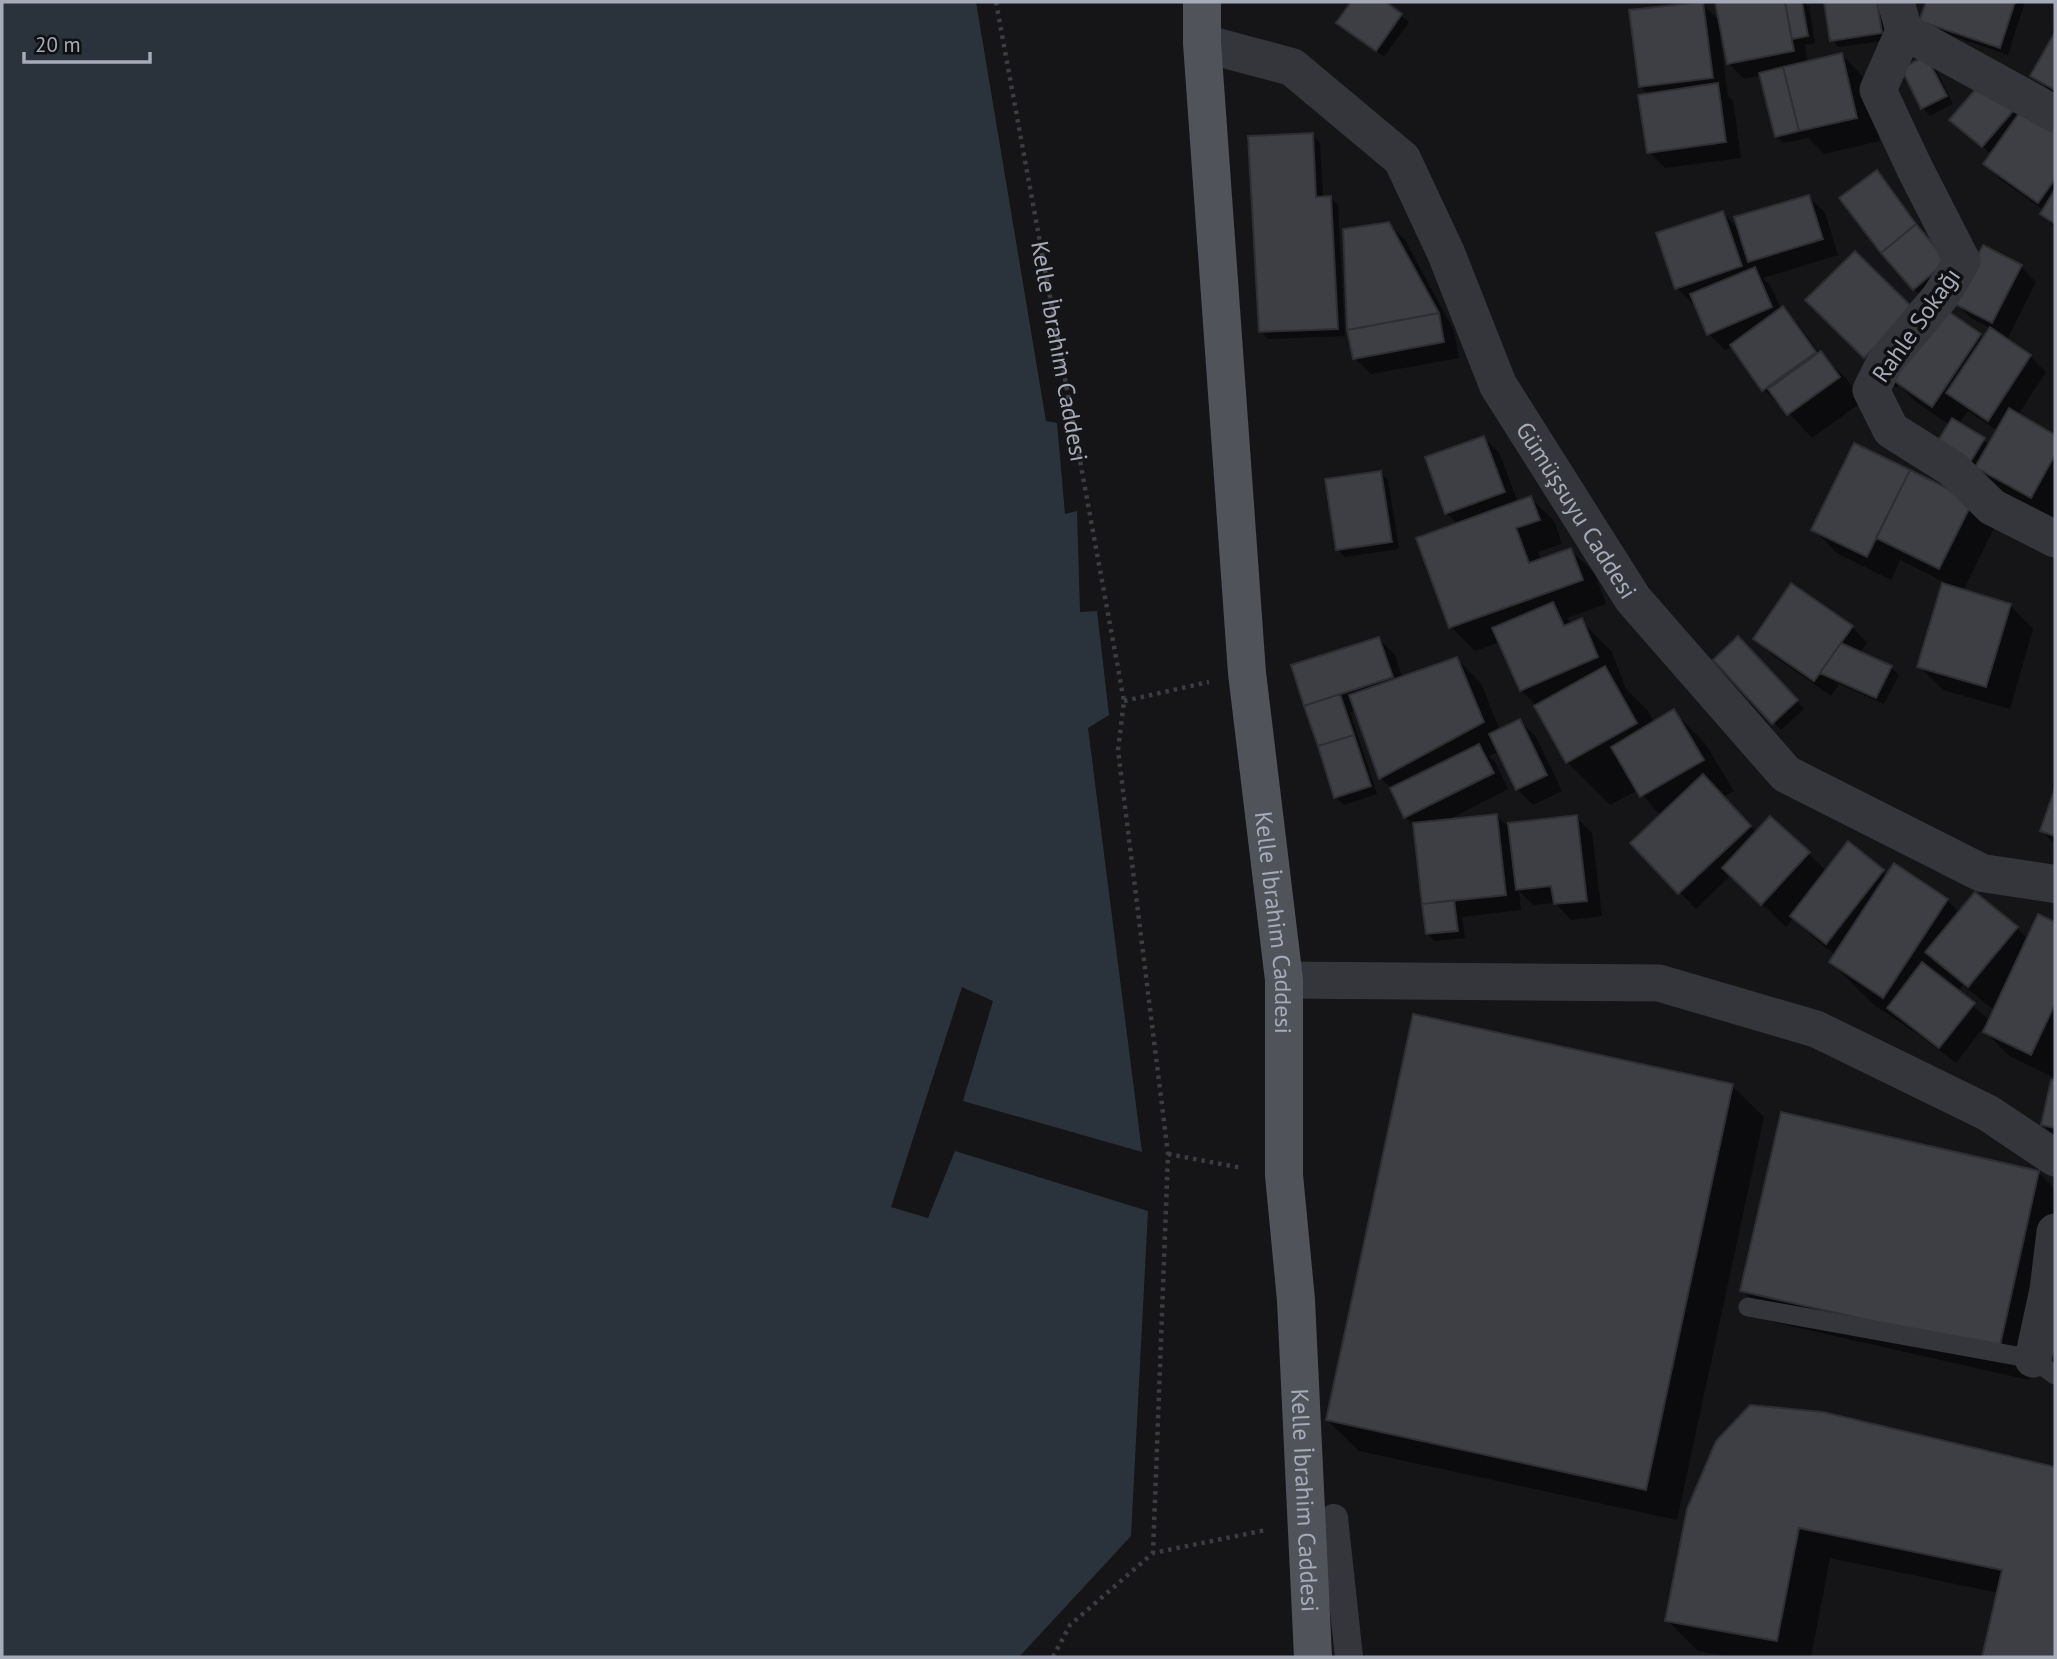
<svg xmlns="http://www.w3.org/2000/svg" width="2057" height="1659" viewBox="0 0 2057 1659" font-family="'PT Sans',sans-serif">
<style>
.water{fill:#2a333c}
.shadow{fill:#0007;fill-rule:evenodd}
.building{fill:#3e3f44;stroke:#2e2e33;stroke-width:2}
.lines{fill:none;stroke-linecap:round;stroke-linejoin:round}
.path{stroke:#3b3d43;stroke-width:4.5;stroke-dasharray:3.5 5;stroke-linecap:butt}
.service{stroke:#35363c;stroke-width:19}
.pedestrian{stroke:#35363c;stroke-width:28}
.minor{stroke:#35363c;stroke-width:37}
.tertiary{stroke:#35363c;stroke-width:38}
.primary{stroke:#51535b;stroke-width:38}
.labels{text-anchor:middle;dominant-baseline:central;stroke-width:7;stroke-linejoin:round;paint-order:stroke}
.street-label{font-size:24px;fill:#a5abb8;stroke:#100f12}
</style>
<rect width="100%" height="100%" fill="#151417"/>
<!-- water -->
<path class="water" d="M2,2H976L1046,421L1057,423L1065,514L1077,511L1080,612L1097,611L1109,715L1088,728L1142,1152L963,1101L993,1001L962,987L891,1207L928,1218L955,1151L1148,1211L1131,1536L1019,1657H2Z"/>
<!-- shadow -->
<path class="shadow" d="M1353,2H1383L1409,22L1384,57L1339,23Z
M1717,2H1803L1809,7L1815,43L1805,45L1808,63L1842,55L1865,79L1880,141L1824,154L1808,138L1784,143L1776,136L1762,75L1744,79L1728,63L1723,36H1720L1728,96L1733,101L1741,158L1665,168L1649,152V95L1640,86L1702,4L1721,22Z
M1825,2H1883L1889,40L1839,47L1832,40Z
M1928,2H2025L2008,55L1929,28L1922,21Z
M2055,36V95L2033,75Z
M1934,65L1953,104L1930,116L1923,108L1904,69Z
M2013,111L2019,117L2023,111L2055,134V228L2042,214L2044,210L2001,180L1985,164L1992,155L1952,120Z
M1312,134L1320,142L1323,198H1331L1338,205L1345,336L1268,339L1261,331Z
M1877,172L1953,269L1922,296L1914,289Z
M1809,197L1825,213L1838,255L1763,278L1770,285L1781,309L1783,308L1798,324L1820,354L1845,377L1863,401L1812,438L1781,404L1779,405L1764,389L1733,346L1725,350L1709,334L1695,303L1693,304L1677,288L1723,213L1740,230Z
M1389,224L1405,240L1454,331L1459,358L1371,374L1355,358Z
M2020,266L2036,282L2007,340L2030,356L2046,372L2018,415L2055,437V524L2009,497L1987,476L1986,479L1954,459L1950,425L1916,402L1899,385L1896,388L1808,300L1980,335L1984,339L1990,328L1971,318L1955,302ZM1968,411L1998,431L1990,445L1959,424Z
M1484,438L1500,454L1518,503L1531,498L1555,522L1562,544L1538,552L1542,561L1571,550L1595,574L1606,604L1567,618L1573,624L1581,621L1612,652L1626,689L1648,711L1654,722L1673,711L1704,742L1734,791L1723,797L1757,833L1808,853L1827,872L1848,844L1887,876L1947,900L1960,913L2017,928L2028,939L2039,916L2055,924V1078L2009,1056L1986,1032L1995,1011L1963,985L1958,992L1989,1020L1956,1063L1919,1035L1874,1005L1831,962L1836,955L1816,940L1794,918L1786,927L1731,875L1696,909L1632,843L1661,816L1638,790L1610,805L1567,762L1537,706L1521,690L1500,642L1475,651L1451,627L1458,524L1446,513Z
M1380,473L1388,480L1399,549L1345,557L1338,550Z
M1972,503L1995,526L1963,591L2010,605L2033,629L2010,709L1943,690L1919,666L1944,582L1900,560L1891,580L1837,553L1813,529Z
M1852,627L1867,643L1860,653L1891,667L1899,675L1884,704L1839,684L1831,696L1771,654L1755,639Z
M1738,638L1804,709L1781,730L1715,660Z
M1379,639L1395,655L1402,678L1457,659L1481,683L1500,731L1520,721L1536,737L1562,791L1533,805L1517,789L1499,751L1489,756L1495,762L1508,789L1446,821L1497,816L1511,830L1576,817L1592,833L1602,916L1571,920L1555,903L1534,905L1519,891L1521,910L1462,917L1465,938L1435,941L1427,934L1415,826L1405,817L1393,790L1381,778L1356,710L1350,712L1377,794L1344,805L1336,797L1293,666Z
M2055,793V844L2042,831Z
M2052,1082H2055V1133L2050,1132L2043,1125Z
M1732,1086L1764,1117L1677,1520L1359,1451L1327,1420Z
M2038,1172L2055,1189V1265L2029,1380L1773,1322L1742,1290Z
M1823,1413L2055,1469V1657H1984L1999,1593L1830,1558L1811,1657H1732L1698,1651L1667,1620Z"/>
<!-- building -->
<path class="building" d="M1351,2H1386L1402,14L1376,51L1336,23Z
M1703,2L1713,78L1639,87L1629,10Z
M1715,2H1785L1794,51L1727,64Z
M1785,2H1802L1808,36L1792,39Z
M1824,2H1877L1882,33L1830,41Z
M1926,2H2015L2000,48L1919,21Z
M2055,32V90L2030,76Z
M1842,53L1857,118L1799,131L1783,67Z
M1926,56L1947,96L1921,109L1901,68Z
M1783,67L1799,131L1775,137L1759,73Z
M1982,82L2014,110L1982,147L1949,120Z
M1718,83L1726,142L1647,153L1638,95Z
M2022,109L2055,132V179L2038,203L1983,164Z
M1313,133L1316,197L1331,196L1338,329L1259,332L1248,136Z
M1877,170L1916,224L1881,253L1839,198Z
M2055,189V224L2040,214Z
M1809,195L1823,239L1748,262L1734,217Z
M1723,211L1742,266L1675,289L1656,233Z
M1389,222L1439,313L1347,330L1343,229Z
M1916,224L1947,261L1913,290L1881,253Z
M1983,245L2022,265L1992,323L1953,303Z
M1855,251L1913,308L1864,358L1805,300Z
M1755,267L1772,307L1707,335L1690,294Z
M1939,305L1981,334L1932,407L1890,378Z
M1783,306L1816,352L1762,391L1730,345Z
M1439,313L1444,342L1353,359L1347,330Z
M1990,327L2031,355L1988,421L1946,393Z
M1821,351L1840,377L1787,415L1768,389Z
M2009,408L2055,435V455L2031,498L1975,467Z
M1952,418L1985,438L1969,464L1936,444Z
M1484,436L1505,492L1445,514L1425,457Z
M1854,443L1910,470L1867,557L1811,530Z
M1910,470L1973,501L1939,569L1876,538Z
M1381,471L1392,542L1336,550L1325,479Z
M1531,496L1540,520L1516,528L1529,563L1571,548L1583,580L1449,628L1416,538Z
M1791,583L1853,626L1814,681L1753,639Z
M1942,583L2011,604L1986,687L1917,667Z
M1553,602L1564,626L1582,618L1598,657L1520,691L1492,628Z
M1738,636L1798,700L1772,724L1713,660Z
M1379,637L1393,677L1304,706L1291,665Z
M1841,643L1892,666L1876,698L1820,673Z
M1457,657L1484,722L1379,779L1349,695Z
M1605,666L1637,723L1566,763L1534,706Z
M1340,694L1354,735L1318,746L1304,706Z
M1674,709L1704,760L1640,797L1611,747Z
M1520,719L1547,775L1516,790L1489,734Z
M1354,735L1371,786L1334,798L1318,746Z
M1479,744L1494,773L1404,818L1390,788Z
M1703,774L1751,826L1678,894L1630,843Z
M2055,788V836L2040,831Z
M1497,814L1506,895L1422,904L1413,823Z
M1577,815L1587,901L1554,904L1551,886L1516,890L1508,823Z
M1770,816L1810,852L1761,905L1722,868Z
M1848,841L1884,870L1826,944L1790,916Z
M1894,863L1948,899L1883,998L1829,962Z
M1975,892L2018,927L1968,987L1925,952Z
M1454,900L1458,931L1426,934L1422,904Z
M2038,914L2055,922V1004L2031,1055L1983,1032Z
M1922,962L1975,1003L1939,1048L1887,1008Z
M1413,1014L1733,1084L1646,1490L1326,1420Z
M2051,1080H2055V1128L2041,1125Z
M1781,1112L2039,1171L1999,1350L1740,1291Z
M1750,1405L1823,1412L2055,1467V1657H1982L2002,1570L1799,1528L1777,1641L1665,1621L1687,1509L1716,1441Z"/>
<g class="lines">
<!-- path -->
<g class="path">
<path id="s1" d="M996,2L1124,701L1118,750L1168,1154L1153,1553"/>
<path d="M1124,701L1209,682"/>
<path d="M1168,1154L1242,1168"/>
<path d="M1053,1657L1070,1625L1153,1553L1266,1530"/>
</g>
<!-- service -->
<path class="service" d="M1748,1307L2033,1359L2055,1375"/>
<!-- pedestrian -->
<path class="pedestrian" d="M1334,1518L1349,1657"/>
<!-- minor -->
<path class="minor" d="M1896,2L1904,31L1878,90L1915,169L1962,261L1940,297L1885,362L1871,390L1891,430L1953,469L1992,507L2055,539
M1904,31L2055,114
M1284,980L1659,983L1816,1029L1988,1113L2055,1158
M2033,1359L2048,1290L2055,1232"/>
<!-- tertiary -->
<path class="tertiary" id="s2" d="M1202,43L1292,67L1402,159L1446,253L1498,385L1633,599L1786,774L1982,873L2055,884"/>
<!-- primary -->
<path class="primary" id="s3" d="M1202,2V43L1247,673L1284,980V1175L1296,1300L1313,1657"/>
</g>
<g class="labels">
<!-- street labels -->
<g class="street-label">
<text transform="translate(1916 325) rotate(-55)">Rahle Sokağı</text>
<text stroke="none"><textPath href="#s1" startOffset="355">Kelle İbrahim Caddesi</textPath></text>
<text stroke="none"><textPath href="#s2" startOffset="630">Gümüşsuyu Caddesi</textPath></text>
<text stroke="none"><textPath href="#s3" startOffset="924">Kelle İbrahim Caddesi</textPath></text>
<text stroke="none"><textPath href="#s3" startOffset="1503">Kelle İbrahim Caddesi</textPath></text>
</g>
</g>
<!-- border -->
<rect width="2057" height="1659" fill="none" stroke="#a5abb8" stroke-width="7"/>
<!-- scale -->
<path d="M24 52v10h126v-10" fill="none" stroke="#a5abb8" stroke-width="3.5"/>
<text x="35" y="52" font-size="21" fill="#a5abb8" stroke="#100f12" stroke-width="5" paint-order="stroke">20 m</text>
</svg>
